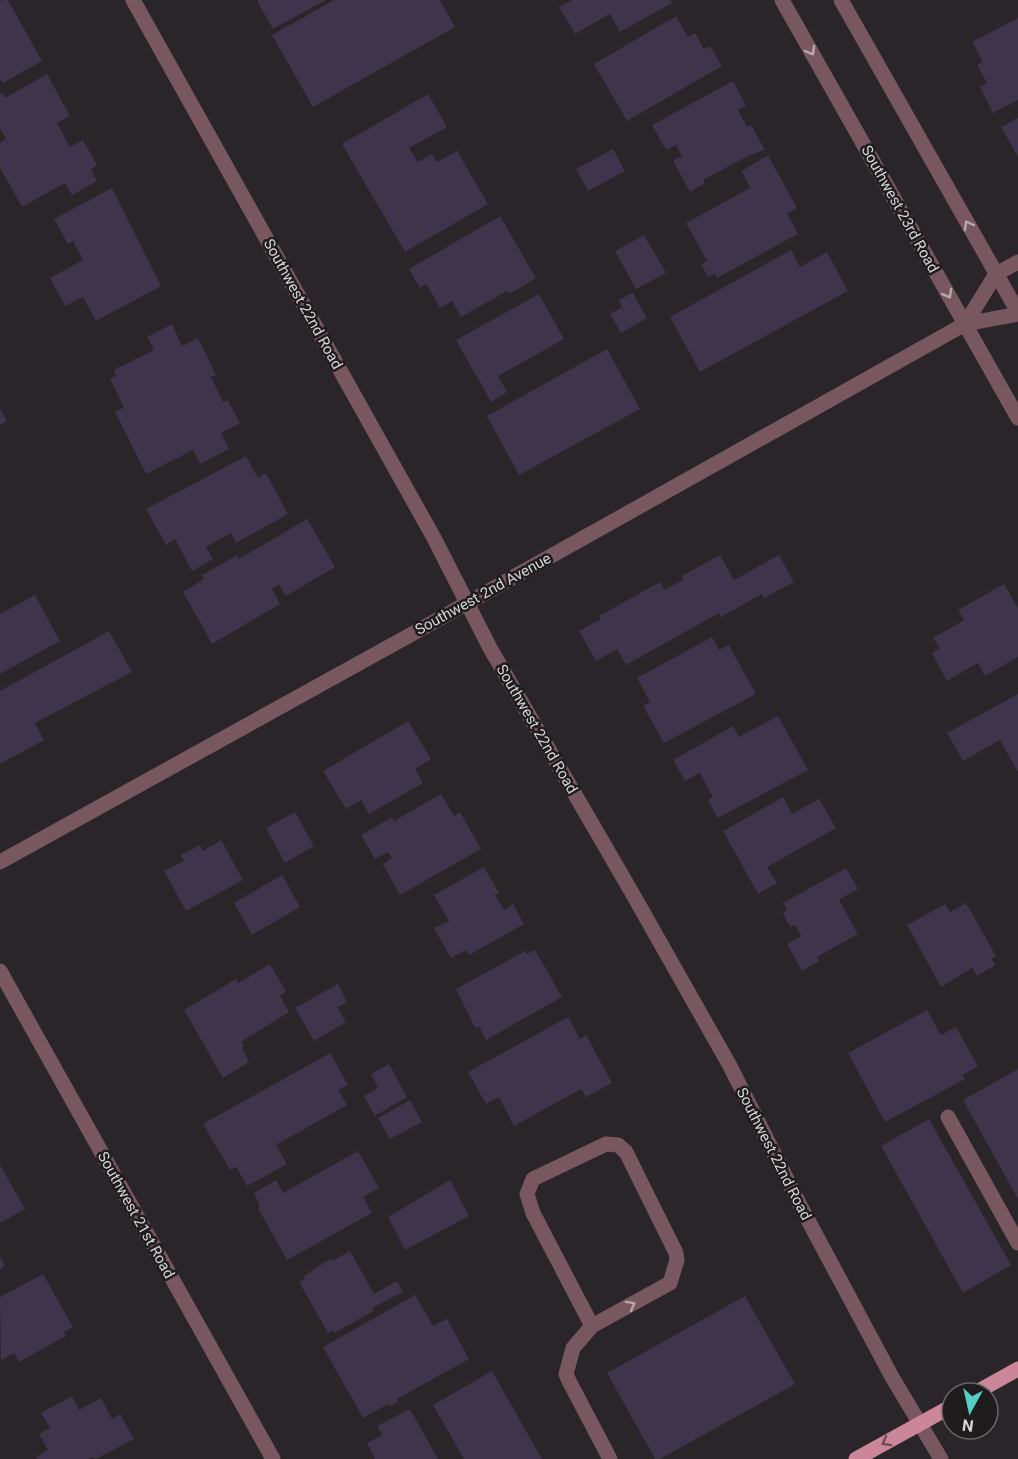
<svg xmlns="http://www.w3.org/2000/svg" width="1018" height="1459" viewBox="0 0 1018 1459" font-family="Roboto,sans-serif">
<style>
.building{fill:#3e344c}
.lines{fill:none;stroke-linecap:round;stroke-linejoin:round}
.minor{stroke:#795760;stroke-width:15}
.major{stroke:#cb8699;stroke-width:15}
.oneway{stroke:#b6a9ad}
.oneway2{stroke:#6c4c55}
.labels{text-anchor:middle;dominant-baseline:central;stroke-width:5;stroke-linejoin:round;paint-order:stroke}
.street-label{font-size:15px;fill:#d7d5d7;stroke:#1f1c1e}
</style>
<rect width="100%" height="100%" fill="#292528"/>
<!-- building -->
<path class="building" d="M2,0H8L42,61L3,83L0,80V1Z
M259,0H326L273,29L257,1Z
M334,0H440L455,27L313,107L272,35Z
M572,0H671L672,3L620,32L610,14L575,34L559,7Z
M676,16L688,37L695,33L704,49L710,46L722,66L627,121L594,64Z
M1018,18V100L993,113L980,87L987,83L977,65L983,62L972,42Z
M47,74L70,116L57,123L70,147L83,140L97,165L91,170L97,181L72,195L65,183L22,207L0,168V143L6,139L0,128V94L2,93L5,98Z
M733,81L746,106L738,110L747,127L751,125L765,150L750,155L703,180L705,183L690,192L673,161L682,156L676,145L666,150L652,125Z
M428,94L447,127L409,148L418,162L432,154L437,162L457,151L488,204L405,252L342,144Z
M1018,118V157L1001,127Z
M613,149L625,171L588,191L576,169Z
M768,155L797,208L787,213L798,234L717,278L715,273L708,277L701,264L707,261L686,223L750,188L742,171Z
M112,188L161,286L96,321L83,297L65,306L50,278L83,260L73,241L68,244L54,219Z
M500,216L536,278L510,294L507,291L461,317L452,301L440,308L426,284L420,288L409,269Z
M644,235L666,273L636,289L615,251Z
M791,250L800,267L827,252L848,291L700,372L670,317Z
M633,293L647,318L621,333L610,314L622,307L618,300Z
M539,294L564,339L498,376L507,392L491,402L456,340Z
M172,324L182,346L198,338L216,375L211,377L223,402L228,400L240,423L221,433L229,449L200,464L193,450L146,474L115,412L124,407L110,379L116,376L114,370L154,350L147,337Z
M607,349L640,409L519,475L487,416Z
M0,409L7,421L0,425Z
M246,456L258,478L266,473L288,514L236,543L231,533L206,547L213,559L192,571L175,539L166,545L146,509Z
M307,519L335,567L286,596L279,585L272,589L280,604L212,644L183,592L204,579L202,575L237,555L239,559Z
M720,555L734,580L779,555L794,582L764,598L762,594L721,617L719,613L626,665L617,649L596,661L579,631L601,619L599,616L660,582L664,590L683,580L682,576Z
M1004,584L1018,608V657L985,676L978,663L947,681L932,653L940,648L933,638L964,620L958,610Z
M35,595L60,641L0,674V614Z
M109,631L132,672L35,723L44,740L0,764V691Z
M712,637L719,650L729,645L756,694L664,743L643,706L650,702L637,678Z
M1018,694V772L1000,740L963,761L947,733Z
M778,716L808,770L718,818L708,800L713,797L700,773L685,781L673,760L733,726L739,737Z
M408,721L431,759L415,769L423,783L369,814L361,800L346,809L323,771Z
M441,794L454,816L460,812L481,849L400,895L383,864L392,858L388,852L375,859L361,835L392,817L394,821Z
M783,797L792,814L819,799L836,828L767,867L777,883L758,894L723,831Z
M295,812L314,846L285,863L266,828Z
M221,840L243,880L186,911L164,871L184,861L181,855L200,845L203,851Z
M484,867L499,893L495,895L504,910L513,904L524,924L469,955L466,950L451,958L434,928L449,921L434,895Z
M846,868L858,889L839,900L858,934L817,957L819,961L802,971L787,944L801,936L795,925L791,927L786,920L783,913L787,910L783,903Z
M282,875L300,907L252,935L234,903Z
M966,903L996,956L992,959L995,965L977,976L972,968L941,987L907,925L945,904L950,912Z
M535,950L562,997L486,1040L479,1026L475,1028L456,989L525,951L527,954Z
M270,964L286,992L280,996L289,1012L241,1042L244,1047L242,1048L249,1062L223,1078L184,1010L236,979L238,983Z
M338,984L347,1002L337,1007L346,1022L314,1041L295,1008Z
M927,1010L941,1035L956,1027L978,1066L963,1075L965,1079L885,1122L848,1053Z
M568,1017L580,1039L586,1035L612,1083L586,1097L581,1089L514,1126L499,1097L486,1104L468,1072Z
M330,1053L348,1085L338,1090L347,1105L276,1145L287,1164L247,1186L236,1167L230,1170L203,1124Z
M389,1064L407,1097L375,1116L364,1096L378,1088L371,1074Z
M1018,1069V1199L963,1100Z
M410,1100L422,1122L390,1139L378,1118Z
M929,1119L1011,1265L963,1293L881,1146Z
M358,1151L379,1188L363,1197L372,1213L287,1260L258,1208L260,1206L254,1193L276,1180L283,1193Z
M0,1165L25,1209L0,1223Z
M450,1180L469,1216L405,1250L388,1217Z
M350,1251L374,1294L397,1281L403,1292L372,1308L374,1311L334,1333L333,1330L328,1333L299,1282L305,1279L304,1276L331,1258L332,1261Z
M0,1257L5,1266L0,1270Z
M43,1274L73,1327L64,1332L66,1336L19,1362L14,1353L1,1360L0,1297Z
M415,1295L433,1326L447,1319L469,1359L397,1399L398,1402L390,1406L388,1404L363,1418L323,1347Z
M745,1296L795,1384L660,1459H655L607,1373Z
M492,1371L542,1459H464L433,1405Z
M72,1396L79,1410L101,1398L112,1419L120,1414L134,1439L96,1459L92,1457L89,1459H37L36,1457L48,1450L39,1434L50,1428L41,1413Z
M410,1409L438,1459H375L367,1443L382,1435L377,1426Z"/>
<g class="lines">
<!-- minor -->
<path class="minor" d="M133,0L434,538L490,648L631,891L730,1066L801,1207L892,1377L941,1459
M782,0L1018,418
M841,0L1018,312
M965,324L996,274L1018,262
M0,862L421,629L965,324L1018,314
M0,971L273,1459
M948,1117L1018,1243
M592,1326L533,1213L527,1194L533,1179L606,1144L618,1145L626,1152L676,1253L677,1260L670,1283L592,1326L573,1348L566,1374L569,1381L610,1459"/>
<!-- major -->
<path class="major" d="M975,1393L1018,1369
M856,1459L952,1406"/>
</g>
<!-- one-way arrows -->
<defs><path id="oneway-chevron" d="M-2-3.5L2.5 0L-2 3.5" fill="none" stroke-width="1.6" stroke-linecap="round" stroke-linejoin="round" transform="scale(1.5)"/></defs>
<g class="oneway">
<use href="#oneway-chevron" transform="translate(811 51) rotate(61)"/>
<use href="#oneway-chevron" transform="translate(968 225) rotate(-119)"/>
<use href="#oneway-chevron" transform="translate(948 294) rotate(61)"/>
<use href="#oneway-chevron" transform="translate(631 1305) rotate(-29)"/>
</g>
<use class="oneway2" href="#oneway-chevron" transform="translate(886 1442) rotate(151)"/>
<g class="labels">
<!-- street labels -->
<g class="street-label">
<text transform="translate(900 209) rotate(61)">Southwest 23rd Road</text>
<text transform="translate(303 304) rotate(61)">Southwest 22nd Road</text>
<text transform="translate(483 594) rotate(-29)">Southwest 2nd Avenue</text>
<text transform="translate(537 729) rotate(60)">Southwest 22nd Road</text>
<text transform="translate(774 1154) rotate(63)">Southwest 22nd Road</text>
<text transform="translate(136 1215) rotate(61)">Southwest 21st Road</text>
</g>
</g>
<!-- north arrow -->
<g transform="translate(970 1411) rotate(188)"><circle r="28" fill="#1f1c1e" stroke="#696668" stroke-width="1.5"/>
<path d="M0-4.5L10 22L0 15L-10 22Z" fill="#55cec5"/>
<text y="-9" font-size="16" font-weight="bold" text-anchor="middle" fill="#d7d5d7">N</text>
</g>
</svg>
